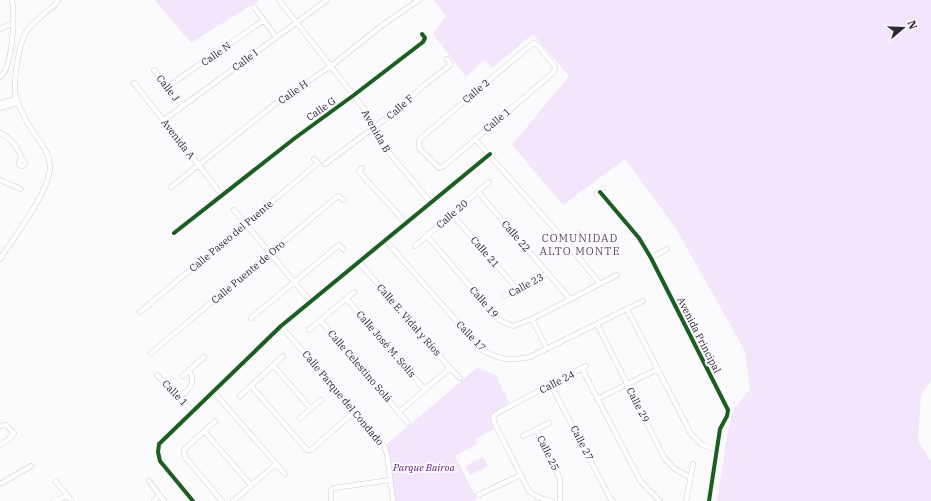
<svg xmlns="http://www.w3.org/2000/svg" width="931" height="501" viewBox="0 0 931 501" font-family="'IBM Plex Serif',serif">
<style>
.green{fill:#f3e5fc}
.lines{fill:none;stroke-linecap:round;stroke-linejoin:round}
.minor-casing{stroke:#d1ced3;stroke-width:5.5}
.minor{stroke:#fefeff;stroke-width:4.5}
.cycleway-casing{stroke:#fbf9fd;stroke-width:6}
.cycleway{stroke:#1b5e20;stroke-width:4}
.labels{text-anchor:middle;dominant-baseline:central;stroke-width:4;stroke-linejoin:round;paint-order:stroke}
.street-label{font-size:10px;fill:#2e2932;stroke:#fbf9fd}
.park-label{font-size:10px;font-style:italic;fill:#5a1a78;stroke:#fbf9fd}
.neighbourhood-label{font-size:11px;letter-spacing:1px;fill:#5e5266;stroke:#fbf9fd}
</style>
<rect width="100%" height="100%" fill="#fbfafc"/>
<!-- green -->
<path class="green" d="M156,0H259L191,43L158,4Z
M434,0H931V380L921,395L918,441L931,461V501H717L728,431L734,409L750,389L745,351L675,227L625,159L563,205L512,145L569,76L533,34L492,68L484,60L466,77L433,34L446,16Z
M478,367L496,376L509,402L490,417L494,429L475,439L477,444L455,456L476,497V501H396L387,444Z
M483,457L488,466L470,475L465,466Z"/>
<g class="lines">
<!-- minor casing -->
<g class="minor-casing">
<path id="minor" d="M279,0L365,110L386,149L431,203
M254,7L276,37
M0,29L13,23
M533,43L537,44L555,67L554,72L444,166L439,168L419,148V140Z
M154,70L183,106
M0,77C13,68 15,16 12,0
M134,83L222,195
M167,87L264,20
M0,103L16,99
M0,108L17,103
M164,120L327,0
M0,133C11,138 18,148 22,159
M475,139L567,243L600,284
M19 163a3 3 0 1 1 6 0a3 3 0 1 1-6 0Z
M325,164L400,108L423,86L449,66L450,64L447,59
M362,168L359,171L361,174L397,213L406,224
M0,180L21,189
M171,187L275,104L331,66L384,24L419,0
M478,192L570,299
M600,192L639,238L651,258L728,410L727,416L720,429L709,501
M596,194L603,188
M234,210L311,302
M452,214L517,289
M174,233L295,138L354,95L423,42L425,38L422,34
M427,236L499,320L513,326L532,319L617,275
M386,241L482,350C502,360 508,361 530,357L643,301
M567,243L579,233
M415,246L489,182
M651,258L667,249
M0,259C14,237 52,189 50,164C48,149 37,139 30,127C13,97 12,92 18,58C20,49 21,40 26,32C33,22 45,13 55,5L58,0
M359,262L450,368L460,378
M504,296L548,273
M347,299L425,390
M627,309L691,434L702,445L717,450
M140,312L318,163L314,159
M251,318L339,245L343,249
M532,319L547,349
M321,321L408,423
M597,324L665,459L675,469L690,477
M281,326L384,446L387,454L393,501
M309,330L354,292
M151,353L338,196L344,200
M273,365L311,409
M582,369L641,482L660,501
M157,375L192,411
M183,376L204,357
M551,385L610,498L613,501
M251,386L307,450H311L355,411
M213,391L285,474
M240,396L283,356
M179,398C189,388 197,385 189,370
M597,399L658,369
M399,412L450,368
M300,418L321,400
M215,421L186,448L184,450L185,457L222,501
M0,426L6,425L14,433L8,440L0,445
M536,429L560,479V501
M204,431L251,485
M523,436L549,423
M149,481L164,501
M56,482L72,501
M0,484L31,466
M478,495L521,475
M53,501L68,496
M154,501L159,495
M193,501L160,461L158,452L159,444L281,326L490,154
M233,501L276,464
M331,501V490L334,488L390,480
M552,501C543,500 536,497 529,491L494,422L493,416L499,412L586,366
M686,501L693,464"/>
</g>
<!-- minor -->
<use href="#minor" class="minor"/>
<!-- cycleway casing -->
<g class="cycleway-casing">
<path id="cycleway" d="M600,192L639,238L651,258L728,410L727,416L720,429L709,501
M174,233L295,138L354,95L423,42L425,38L422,34
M193,501L160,461L158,452L159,444L281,326L490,154"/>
</g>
<!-- cycleway -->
<use href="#cycleway" class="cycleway"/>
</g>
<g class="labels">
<!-- street labels -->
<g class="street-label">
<text transform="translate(216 54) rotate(-35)">Calle N</text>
<text transform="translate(245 60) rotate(-37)">Calle I</text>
<text transform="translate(168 88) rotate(52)">Calle J</text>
<text transform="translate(476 91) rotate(-40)">Calle 2</text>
<text transform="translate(293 92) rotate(-35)">Calle H</text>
<text transform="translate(400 107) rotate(-41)">Calle F</text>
<text transform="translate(321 109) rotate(-35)">Calle G</text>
<text transform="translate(497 120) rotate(-40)">Calle 1</text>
<text transform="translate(376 131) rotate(60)">Avenida B</text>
<text transform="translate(178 139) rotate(52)">Avenida A</text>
<text transform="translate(452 214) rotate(-41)">Calle 20</text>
<text transform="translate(231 236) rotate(-40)">Calle Paseo del Puente</text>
<text transform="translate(516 236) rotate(49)">Calle 22</text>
<text transform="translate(485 252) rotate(49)">Calle 21</text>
<text transform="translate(248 272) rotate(-40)">Calle Puente de Oro</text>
<text transform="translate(526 285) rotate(-28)">Calle 23</text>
<text transform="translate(484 302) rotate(49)">Calle 19</text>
<text transform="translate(409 320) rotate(49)">Calle E. Vidal y Ríos</text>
<text transform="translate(699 335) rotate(63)">Avenida Principal</text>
<text transform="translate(471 336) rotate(46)">Calle 17</text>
<text transform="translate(386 344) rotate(49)">Calle José M. Solís</text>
<text transform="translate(360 366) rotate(49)">Calle Celestino Solá</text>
<text transform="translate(557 382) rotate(-27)">Calle 24</text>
<text transform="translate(175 393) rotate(46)">Calle 1</text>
<text transform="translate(343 398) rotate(50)">Calle Parque del Condado</text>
<text transform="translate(638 405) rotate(63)">Calle 29</text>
<text transform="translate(582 443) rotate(63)">Calle 27</text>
<text transform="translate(548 453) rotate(64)">Calle 25</text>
</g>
<!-- park labels -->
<g class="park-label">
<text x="424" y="467">Parque Bairoa</text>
</g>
<!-- neighbourhood labels -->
<g class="neighbourhood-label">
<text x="580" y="238">COMUNIDAD<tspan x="580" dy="13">ALTO MONTE</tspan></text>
</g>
</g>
<!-- north arrow -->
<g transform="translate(903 28) rotate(71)" stroke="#fbf9fd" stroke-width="3" paint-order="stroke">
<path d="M0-3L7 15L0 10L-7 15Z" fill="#2e2932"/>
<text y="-6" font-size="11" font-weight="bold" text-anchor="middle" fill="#2e2932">N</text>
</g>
</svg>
